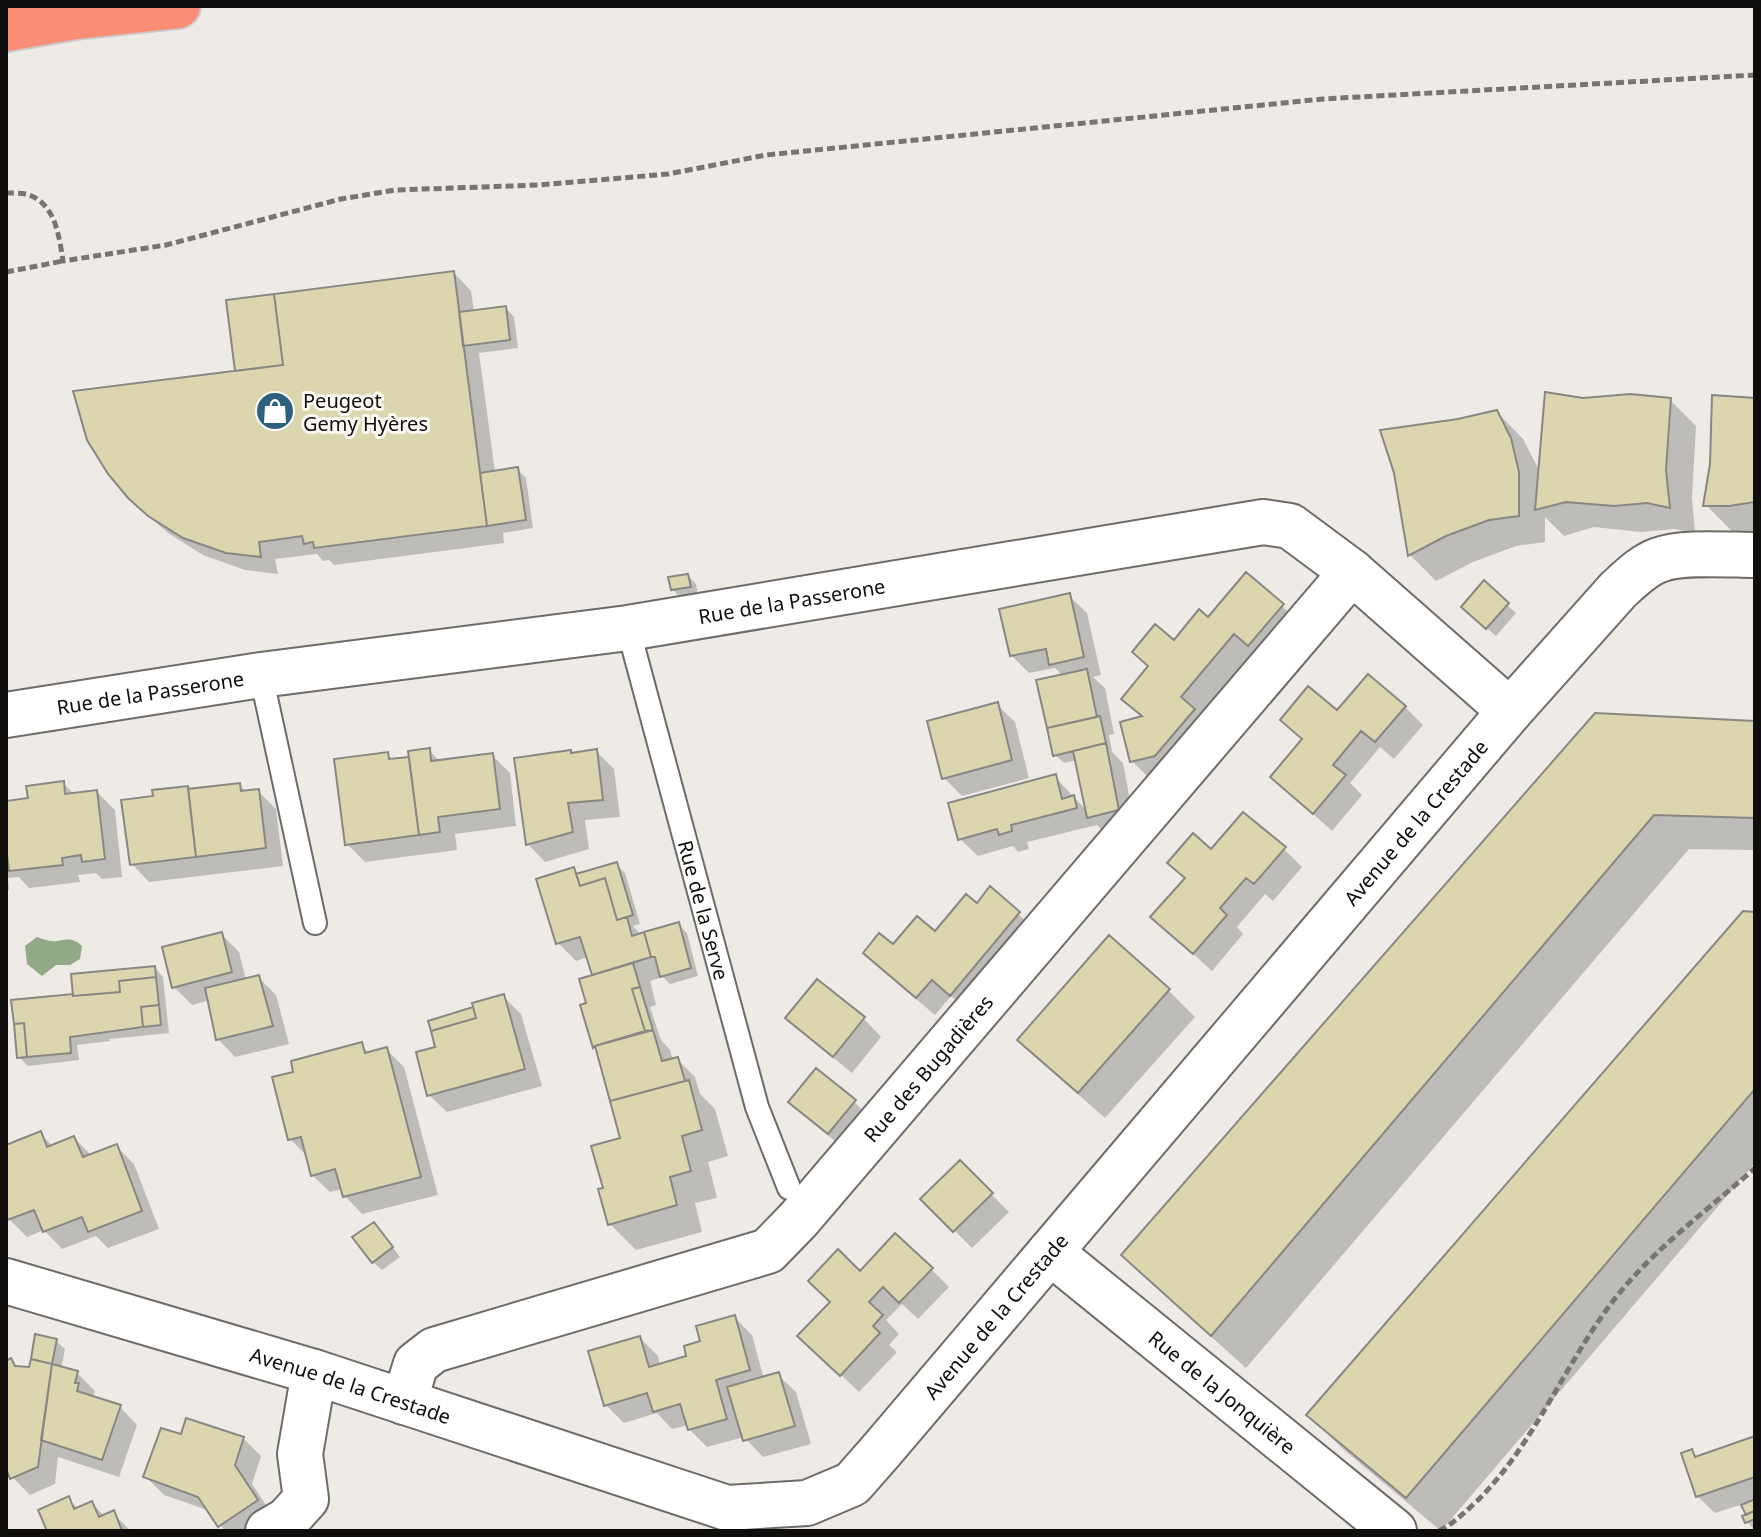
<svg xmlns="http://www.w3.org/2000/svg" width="1761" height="1537" viewBox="0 0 1761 1537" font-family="'Noto Sans',sans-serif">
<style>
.water{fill:#93a887}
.shadow{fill:#0003}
.building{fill:#dcd6af;stroke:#888783;stroke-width:2}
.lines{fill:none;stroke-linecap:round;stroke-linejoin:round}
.lane-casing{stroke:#6e6b68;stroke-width:26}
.street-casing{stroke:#6e6b68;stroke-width:48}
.highway-casing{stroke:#cacaca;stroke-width:48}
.path{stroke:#777572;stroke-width:5;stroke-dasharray:8 4;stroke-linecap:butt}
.lane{stroke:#fff;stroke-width:22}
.street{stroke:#fff;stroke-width:44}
.highway{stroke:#f98d75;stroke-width:44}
.labels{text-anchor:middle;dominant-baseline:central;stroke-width:6;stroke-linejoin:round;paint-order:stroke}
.poi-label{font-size:20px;fill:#0f0e0c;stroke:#fcf8f4;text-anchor:start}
.street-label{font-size:20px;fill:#0f0e0c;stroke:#fcf8f4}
</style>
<rect width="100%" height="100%" fill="#eeebe7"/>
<!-- water -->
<path class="water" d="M37,937C43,939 50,942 57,941C68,939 73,938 82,946L80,959L70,965H56L42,976L27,964L25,946Z"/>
<!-- shadow -->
<path class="shadow" d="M454,273L471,291L474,312L506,308L514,317L518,348L479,353L495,472L517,469L526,478L533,528L503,533L504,543L334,565L329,560L323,561L317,554L275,559L278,574L245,570L203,555L168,533L148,516L238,373Z
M1583,400H1670L1696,426L1692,498L1695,533L1674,529L1641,532L1594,527L1564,536L1545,517V542L1516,546L1473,562L1436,581L1410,555L1396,473L1458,421L1497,412L1523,439L1537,466L1539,476Z
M1755,400V532L1732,531L1706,505Z
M688,576L696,584L698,595L681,598L672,589Z
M1069,596L1087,613L1101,675L1093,677L1105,688L1114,734L1109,735L1112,752L1123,763L1135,828L1107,835L1097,825L1027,842L1029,849L1018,852L1013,846L978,856L960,839L1055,777L1088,812L1077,760L1064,763L1055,755L1063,676L1055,668L1029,673L1011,655Z
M1507,605L1516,613L1496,636L1472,615Z
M1282,606L1309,632L1159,788L1132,761L1143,718L1124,698L1174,643L1208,619Z
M997,705L1015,722L1029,778L962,796L944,778Z
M1405,707L1423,725L1394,759L1380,747L1350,783L1362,795L1332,831L1272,777L1304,741L1282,720Z
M1755,723V850L1689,849L1246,1368L1158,1289L1124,1255Z
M429,750L440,762L492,755L510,773L516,826L455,834L457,850L365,862L347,844L387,754L393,760L411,758Z
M596,751L614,769L620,817L585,820L589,849L545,862L528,844L572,755Z
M63,783L75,795L97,792L115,810L122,877L102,879L96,873L78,875L80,882L29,888L19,877L8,878L9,890L6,891V803L30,800Z
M240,785L246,792L258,791L276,809L283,866L149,882L132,864L155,798Z
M1243,814L1284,849L1302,867L1273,901L1265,894L1237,927L1243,934L1212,971L1153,917L1186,880L1169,863L1211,851Z
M616,864L625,873L640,924L633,926L641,935L678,924L687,933L698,976L670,984L663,977L650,981L656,1005L650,1007L661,1040L670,1050L673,1060L677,1059L695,1077L700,1094L715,1109L728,1156L708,1162L717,1198L695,1203L702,1232L636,1250L610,1224L605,1190L623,1140L598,1050L595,1047L583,1006L589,1005L594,977L588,957L576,961L558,943L574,870L579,875Z
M990,889L1037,931L969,1012L951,996L935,1015L883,971L865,953L893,947L936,934L977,906Z
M1755,914V1163L1441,1531L1343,1449L1308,1415Z
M221,934L239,952L246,980L258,977L276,995L289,1044L235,1057L218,1039L210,1000L192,1005L174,987Z
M155,968L163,977L169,1033L110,1039V1041L77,1045L79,1060L28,1066L19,1057L75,996Z
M817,982L864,1019L881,1037L852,1073L806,1035L788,1017Z
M1168,990L1195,1017L1105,1118L1047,1067L1020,1040Z
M503,996L521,1014L542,1086L447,1112L429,1095L438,1048L430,1022L475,1009Z
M361,1045L370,1054L386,1049L404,1067L438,1195L362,1214L345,1196L343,1189L330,1192L312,1175L308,1157L290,1139L296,1073Z
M791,1102H854L872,1119L846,1150L809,1120Z
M40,1134L53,1146L74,1138L92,1156L116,1146L134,1164L159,1229L108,1248L96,1236L62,1249L44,1230L27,1237L9,1219L6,1211V1147Z
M960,1163L1009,1212L972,1248L923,1199Z
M382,1233L400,1257L382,1270L373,1262Z
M931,1269L949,1287L918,1319L902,1304L886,1320L899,1334L889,1345L897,1352L859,1392L818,1353L832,1302L861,1273Z
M734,1317L752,1335L764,1379L778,1375L796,1392L811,1444L763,1457L744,1437L707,1447L689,1429L688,1425L672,1429L657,1413L624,1423L606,1405L640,1338L658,1356L660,1366L689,1358L703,1343Z
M56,1341L65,1349L61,1369L77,1373L95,1391L93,1398L120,1407L137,1425L119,1477L58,1457L55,1484L30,1495L12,1477L6,1463V1363L11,1361L18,1368L31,1369Z
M182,1437L243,1438L261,1456L252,1484L275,1519L256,1531H225L210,1511L164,1495L146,1477Z
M1755,1439V1530L1747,1522L1749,1516L1743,1504L1715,1513L1697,1496L1692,1452L1698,1458Z
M68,1499L79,1509L92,1503L105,1517L113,1513L131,1531H49Z"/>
<!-- building -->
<path class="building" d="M454,271L487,526L314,548L313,542L304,544L302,536L259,542L261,557L226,553L183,538L148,516L128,498L108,474L87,440L73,391L283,365L274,294Z
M274,294L283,365L235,371L226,300Z
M506,306L510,340L463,346L459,312Z
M1545,392L1583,398L1630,394L1671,398L1666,470L1670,508L1647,503L1614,506L1566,502L1535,510Z
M1712,395L1755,398V502L1729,506H1703L1710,464Z
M1497,410L1511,438L1519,472V516L1489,520L1446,536L1408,556L1394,473L1380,430L1458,419Z
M518,467L526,520L487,526L480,473Z
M1246,572L1284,604L1248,646L1234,634L1181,697L1195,709L1155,756L1130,762L1120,722L1142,716L1121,699L1148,666L1132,652L1155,624L1174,640L1199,609L1208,617Z
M688,574L691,587L671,590L668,577Z
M1484,580L1509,603L1486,629L1461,607Z
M1070,593L1084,657L1049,665L1046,649L1010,656L999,609Z
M1087,669L1097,717L1047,728L1036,680Z
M1368,674L1406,706L1375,742L1361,731L1333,765L1346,775L1313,814L1270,777L1302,739L1280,720L1308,686L1337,710Z
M998,702L1012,760L942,779L927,721Z
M1595,713L1755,721V818L1654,815L1211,1336L1121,1255Z
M1100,716L1106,743L1053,756L1047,728Z
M1106,743L1119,810L1087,818L1073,751Z
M430,748L431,761L493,753L500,809L438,817L440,832L419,835L408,751Z
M597,749L603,800L568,803L573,832L526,845L514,758L571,750V753Z
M388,752L389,759L409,757L419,835L345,845L334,759Z
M1056,774L1062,799L1074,795L1077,808L1011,825L1012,831L999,835L997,829L958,840L948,803Z
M64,781L65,794L97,790L105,859L82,862L81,855L62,858L63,865L9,871L6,847V801L28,798L26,786Z
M240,783L241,791L259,789L266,848L196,857L188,789Z
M188,786L196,857L130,865L121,800L153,796L152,790Z
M1243,812L1286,847L1254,884L1246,878L1220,908L1227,915L1193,954L1150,917L1185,878L1167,863L1193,833L1211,849Z
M617,862L633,915L617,920L605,878L580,886L576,874Z
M574,867L580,886L605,878L617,920L627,917L632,936L644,932L651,957L592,975L580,937L556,944L536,879Z
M990,886L1020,912L950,996L932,980L916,998L863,953L879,933L893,944L917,916L935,931L966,894L977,903Z
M1743,911L1755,912V1089L1406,1498L1306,1415Z
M679,922L691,968L660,977L655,957H651L644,932Z
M222,932L232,972L172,988L162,947Z
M1109,935L1170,989L1078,1093L1017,1040Z
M633,963L640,987L632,989L645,1031L595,1046L593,1048L580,1005L586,1003L579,979Z
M155,966L156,977L119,981L120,992L73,996L71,974Z
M259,975L273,1026L216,1040L205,988Z
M156,977L159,1005L141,1007L143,1027L70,1037L71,1053L27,1057L24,1023L14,1024L11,1000L73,994V996L120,992L119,981Z
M817,979L865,1017L833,1057L785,1018Z
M640,987L653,1030L645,1031L632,989Z
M504,994L525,1069L427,1096L416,1052L435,1047L431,1031L476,1018L472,1003Z
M159,1005L161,1025L143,1027L141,1007Z
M473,1007L476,1018L431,1031L428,1021Z
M24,1023L27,1057L17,1058L14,1024Z
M653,1030L662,1061L678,1057L685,1081L610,1101L595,1046Z
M362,1042L365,1053L387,1047L421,1177L343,1197L335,1169L311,1176L301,1137L288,1140L272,1077L293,1072L291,1061Z
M816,1068L856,1100L828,1134L788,1102Z
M689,1080L702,1130L682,1136L691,1171L670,1177L677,1205L608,1225L598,1189L603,1188L591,1146L620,1138L610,1101Z
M41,1131L47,1147L74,1136L83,1157L117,1144L142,1211L88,1232L82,1217L43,1232L34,1210L7,1220L6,1145Z
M960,1160L993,1193L953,1232L920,1199Z
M374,1222L393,1247L372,1263L352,1237Z
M895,1233L933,1268L899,1303L883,1287L869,1302L883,1315L873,1326L880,1333L840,1376L797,1336L830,1302L808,1281L838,1249L860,1271Z
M735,1315L750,1370L716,1380L727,1419L688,1430L680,1404L653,1412L647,1393L604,1406L588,1351L640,1336L649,1367L686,1356L684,1346L700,1341L696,1326Z
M35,1334L57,1339L52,1364L31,1359Z
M11,1358L15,1366L29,1367L31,1359L52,1364L38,1467L10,1479L6,1468V1361Z
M52,1364L78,1371L75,1383H79L77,1391L121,1405L102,1460L41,1440Z
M779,1372L795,1426L743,1441L727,1387Z
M186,1418L244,1437L235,1465L258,1500L218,1527L198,1497L143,1477L161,1428L181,1434Z
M1755,1436V1477L1696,1497L1681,1453L1692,1449L1695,1457Z
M69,1496L74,1509L92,1501L99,1517L114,1510L122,1531H47L38,1510Z
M1755,1499V1514L1754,1511L1746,1515L1741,1505Z
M1754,1511L1755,1519L1745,1523L1742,1516Z"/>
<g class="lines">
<!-- lane casing -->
<g class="lane-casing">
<g id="lane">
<path id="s1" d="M628,628L757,1107L789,1188"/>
<path d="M261,675L315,923"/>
</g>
</g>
<!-- street casing -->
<g class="street-casing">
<g id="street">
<path id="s2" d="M6,715L261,675L628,628L1263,522L1290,526L1352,572L1510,711"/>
<path id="s3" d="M1050,1252L1394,1531"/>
<path id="s4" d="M6,1281L314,1372L727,1508L807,1503L852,1484L881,1451L1510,711L1618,590C1630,579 1644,565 1659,560C1682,551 1729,555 1755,555"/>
<path id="s5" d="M404,1402L416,1364L434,1350L768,1251L799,1219L1352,572"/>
<path d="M268,1531L287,1520L306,1499L300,1454L314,1372"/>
</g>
</g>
<!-- highway casing -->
<g class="highway-casing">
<path id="highway" d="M6,29L75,17L178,6"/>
</g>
<!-- path -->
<path class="path" d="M6,193C12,193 20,193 26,194C55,202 59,235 63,261L166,245L341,199L395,190L539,185L668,174L766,155L1323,99L1755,75
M6,272L63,261
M1439,1531C1454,1523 1464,1513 1477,1501C1536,1443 1566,1360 1617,1296C1657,1246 1708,1210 1755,1168"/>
<!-- lane -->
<use href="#lane" class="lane"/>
<!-- street -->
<use href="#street" class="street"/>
<!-- highway -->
<use href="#highway" class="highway"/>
</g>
<!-- icons -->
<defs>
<g id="shop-disc" transform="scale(2)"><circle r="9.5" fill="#2d607d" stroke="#fcf8f4"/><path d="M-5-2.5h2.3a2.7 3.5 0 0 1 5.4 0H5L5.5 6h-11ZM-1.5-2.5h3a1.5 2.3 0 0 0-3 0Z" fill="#fff"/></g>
</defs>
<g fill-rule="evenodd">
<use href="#shop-disc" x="275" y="411"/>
</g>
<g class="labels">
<!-- poi labels -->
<g class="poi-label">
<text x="303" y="400">Peugeot<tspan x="303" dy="23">Gemy Hyères</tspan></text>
</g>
<!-- street labels -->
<g class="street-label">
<text stroke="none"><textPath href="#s2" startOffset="794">Rue de la Passerone</textPath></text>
<text stroke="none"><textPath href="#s2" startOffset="146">Rue de la Passerone</textPath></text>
<text stroke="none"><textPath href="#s4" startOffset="1754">Avenue de la Crestade</textPath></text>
<text stroke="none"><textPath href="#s1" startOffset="292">Rue de la Serve</textPath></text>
<text stroke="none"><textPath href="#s5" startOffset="654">Rue des Bugadières</textPath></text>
<text stroke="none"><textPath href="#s4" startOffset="1106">Avenue de la Crestade</textPath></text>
<text stroke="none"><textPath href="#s4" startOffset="360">Avenue de la Crestade</textPath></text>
<text stroke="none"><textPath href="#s3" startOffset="222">Rue de la Jonquière</textPath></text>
</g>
</g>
<!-- border -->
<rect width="1761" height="1537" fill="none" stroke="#0f0e0c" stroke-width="16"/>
</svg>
